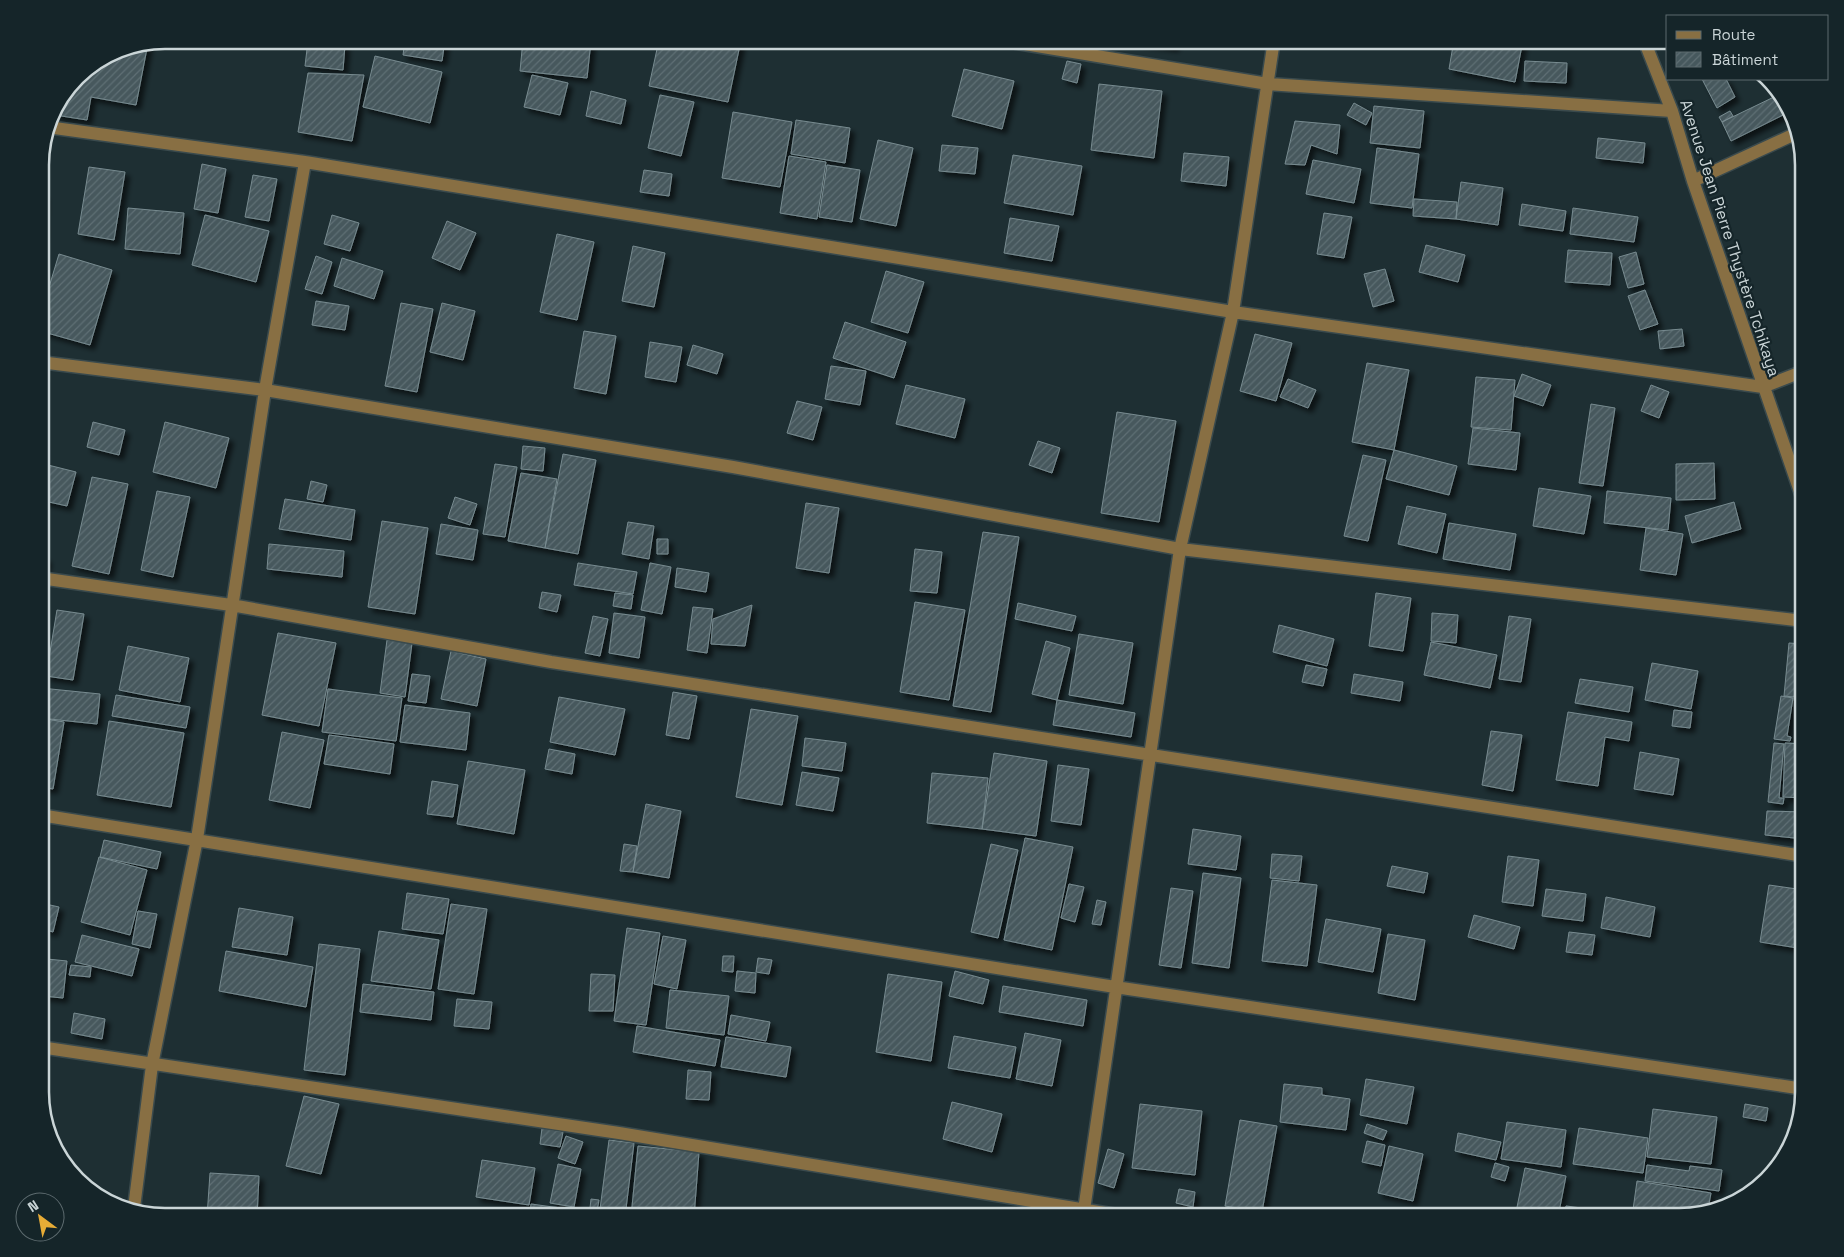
<svg xmlns="http://www.w3.org/2000/svg" width="1844" height="1257" viewBox="0 0 1844 1257" font-family="'Space Grotesk',sans-serif">
<style>
.building{fill:url(#building-hatch);stroke:#788b90;filter:url(#shadow)}
.lines{fill:none;stroke-linecap:round;stroke-linejoin:round}
.minor-casing{stroke:#3a4a4d;stroke-width:15}
.minor{stroke:#886f43;stroke-width:12}
.labels{text-anchor:middle;dominant-baseline:central;stroke-width:4.5;stroke-linejoin:round;paint-order:stroke}
.street-label{font-size:16px;fill:#cad5d7;stroke:#152529}
.rim{fill:none;stroke:#cad5d7;stroke-width:2.5}
</style>
<defs>
<pattern id="building-hatch" width="6" height="6" patternUnits="userSpaceOnUse" patternTransform="scale(1.25)"><rect width="6" height="6" fill="#46585d"/><path d="M-1 1l2-2M0 6l6-6M5 7l2-2" fill="none" stroke="#5f6f74"/></pattern>
<filter id="shadow"><feDropShadow dx="4.5" dy="4.5" stdDeviation="2.5" flood-color="#0009"/></filter>
</defs>
<rect width="100%" height="100%" fill="#1e2f33"/>
<!-- building -->
<path class="building" d="M405,40H445L442,61L403,55Z
M523,40L591,41L587,78L520,71Z
M659,40H741L728,102L649,86Z
M1142,40H1175L1174,47L1141,42Z
M1454,40H1523L1515,82L1449,69Z
M308,41L345,45L343,70L305,66Z
M148,43L136,105L91,97L87,120L55,115L57,105L69,88L75,89L77,76L104,58L106,59L117,49Z
M375,56L442,72L430,123L363,107Z
M1067,61L1081,64L1077,83L1062,79Z
M1525,61L1567,63L1566,83L1524,81Z
M964,69L1014,81L1002,129L952,116Z
M308,73L364,75L352,141L298,132Z
M532,75L568,83L560,115L524,107Z
M1702,79H1726L1735,97L1717,108Z
M1099,84L1162,91L1154,158L1091,150Z
M591,91L626,100L621,124L586,116Z
M660,95L694,102L681,156L648,148Z
M1776,96L1785,114L1731,141L1722,122Z
M1354,103L1372,113L1366,125L1347,115Z
M1374,106L1424,111L1420,148L1370,143Z
M1730,111L1733,116L1722,122L1719,117Z
M733,112L792,122L780,187L722,178Z
M796,120L850,128L845,163L791,154Z
M1295,121L1340,125L1337,154L1311,145L1305,165L1285,164Z
M1598,138L1645,143L1643,163L1596,158Z
M878,140L913,148L896,226L860,219Z
M942,145L978,148L975,174L939,171Z
M1377,148L1419,154L1412,208L1370,203Z
M1184,153L1229,157L1226,186L1181,181Z
M1013,155L1082,166L1073,215L1004,203Z
M789,156L826,162L817,219L780,213Z
M1313,160L1361,169L1354,203L1306,194Z
M202,164L226,169L218,213L194,209Z
M827,165L860,170L852,222L819,217Z
M89,167L125,172L114,240L78,234Z
M644,170L672,174L669,196L640,192Z
M253,175L277,179L269,221L245,217Z
M1461,182L1503,188L1498,225L1456,219Z
M40,195H43L41,238H40Z
M1414,199L1457,202L1456,219L1413,216Z
M1522,204L1566,211L1563,231L1519,225Z
M128,208L184,213L180,254L125,249Z
M1573,208L1638,217L1634,242L1570,234Z
M1324,213L1352,217L1344,258L1317,254Z
M205,215L269,231L256,282L192,265Z
M332,215L359,223L350,251L324,244Z
M1010,218L1059,226L1052,261L1004,253Z
M447,221L476,233L460,270L432,258Z
M557,234L594,242L577,320L540,312Z
M1426,245L1465,255L1458,282L1419,272Z
M633,246L665,253L654,307L622,301Z
M1568,250L1612,253L1610,285L1565,282Z
M1636,252L1644,284L1628,288L1619,257Z
M59,254L112,270L90,345L40,331V317Z
M316,256L332,262L322,294L305,289Z
M342,258L383,271L374,299L334,286Z
M1385,269L1394,301L1373,307L1364,274Z
M886,271L924,282L908,333L871,322Z
M1645,290L1658,324L1640,330L1628,296Z
M316,301L349,306L345,330L312,325Z
M401,303L433,309L417,392L385,386Z
M442,303L475,311L463,360L430,352Z
M845,322L906,342L894,378L833,358Z
M1682,329L1684,346L1660,349L1658,331Z
M584,331L616,336L606,394L574,388Z
M1255,334L1292,343L1276,401L1240,391Z
M650,342L682,347L676,382L645,377Z
M693,345L723,354L717,374L687,365Z
M1367,363L1409,370L1394,450L1352,442Z
M831,366L866,371L860,405L825,399Z
M1522,374L1551,385L1543,406L1514,396Z
M1476,377L1515,380L1511,430L1471,427Z
M1288,379L1316,390L1308,408L1280,397Z
M906,385L965,399L955,438L896,424Z
M1651,385L1669,392L1659,418L1641,411Z
M797,401L822,407L813,440L787,433Z
M1591,404L1615,408L1603,486L1579,483Z
M1117,412L1176,421L1159,522L1101,513Z
M93,422L125,430L119,455L87,447Z
M165,422L229,438L216,488L153,472Z
M1473,428L1520,433L1516,470L1468,464Z
M1038,441L1060,448L1052,473L1029,465Z
M523,446L545,448L543,471L521,469Z
M1394,450L1457,466L1449,495L1386,479Z
M563,454L596,460L578,554L545,548Z
M1363,455L1386,460L1368,541L1344,536Z
M40,463L76,472L67,506L40,500Z
M1714,463L1715,499L1676,500V464Z
M495,464L517,467L505,537L483,534Z
M521,473L557,479L545,548L508,541Z
M92,477L128,484L109,574L72,566Z
M311,481L327,485L323,502L307,499Z
M1539,488L1591,496L1584,534L1533,526Z
M157,491L190,497L173,577L141,570Z
M1607,491L1671,498L1668,530L1604,523Z
M455,497L477,504L470,525L448,518Z
M285,499L355,510L351,540L279,529Z
M1734,502L1741,529L1692,543L1685,516Z
M806,503L839,508L829,573L796,568Z
M1407,506L1446,514L1437,553L1398,544Z
M382,521L428,528L415,614L368,607Z
M628,522L654,526L649,559L622,554Z
M1449,523L1516,534L1510,570L1443,559Z
M441,524L478,530L473,560L436,554Z
M1646,528L1683,534L1676,575L1640,570Z
M983,532L1019,537L991,712L953,706Z
M657,539H668V554H657Z
M269,544L344,551L342,577L267,569Z
M915,549L942,552L937,593L910,591Z
M40,557L47,559L44,571L40,570Z
M578,563L637,572L633,594L574,585Z
M650,563L671,567L662,614L641,610Z
M677,568L709,573L706,592L675,587Z
M542,592L561,595L557,612L539,608Z
M615,593L633,595L631,609L613,606Z
M1376,593L1411,598L1403,651L1369,646Z
M915,602L965,610L949,700L900,692Z
M1018,603L1076,616L1072,631L1015,619Z
M752,605L745,646L711,644L713,619Z
M693,607L713,609L707,653L687,650Z
M57,610L84,614L73,680L46,676Z
M614,613L645,617L639,658L609,653Z
M1432,613L1458,615L1456,643L1431,641Z
M593,616L608,619L600,656L585,653Z
M1509,616L1531,619L1521,682L1499,679Z
M1279,625L1334,639L1327,666L1273,652Z
M278,633L336,643L319,726L262,715Z
M1079,634L1133,643L1123,704L1069,695Z
M387,640L412,643L405,697L380,693Z
M1046,641L1070,648L1057,700L1032,694Z
M1431,642L1497,655L1490,688L1424,675Z
M1789,643L1804,644V698L1784,696Z
M128,646L189,658L180,702L119,690Z
M451,651L486,659L477,706L441,699Z
M1652,663L1698,671L1691,709L1645,700Z
M1306,665L1327,669L1323,686L1302,682Z
M412,674L430,676L426,703L408,701Z
M1354,674L1403,682L1400,701L1351,693Z
M1580,679L1633,687L1629,712L1575,703Z
M41,688L100,694L97,724L40,718Z
M328,689L402,698L396,741L322,732Z
M673,692L697,696L689,739L666,735Z
M116,695L190,707L186,728L112,716Z
M1781,696L1793,698L1787,736L1791,737L1790,741L1774,739Z
M559,697L625,709L615,755L550,742Z
M1057,700L1135,713L1131,737L1053,725Z
M1801,700L1804,701V738L1796,737Z
M405,705L470,713L466,750L400,742Z
M751,709L798,716L782,805L736,797Z
M1674,710L1692,712L1690,728L1672,726Z
M1568,712L1632,722L1629,741L1605,737L1598,786L1556,780Z
M40,718L64,722L53,789L40,787Z
M109,721L184,733L171,807L97,795Z
M1491,731L1522,735L1513,791L1482,785Z
M282,732L324,740L310,808L269,800Z
M329,735L394,744L390,774L324,764Z
M805,738L846,743L842,771L802,766Z
M1774,743L1784,744L1779,798H1784L1783,804L1768,802Z
M1785,743L1804,744V798L1783,797Z
M549,749L575,754L572,774L545,769Z
M1640,752L1679,759L1673,795L1634,789Z
M994,753L1047,761L1036,836L982,829Z
M468,761L525,770L514,834L457,824Z
M1058,765L1089,769L1081,825L1051,821Z
M802,772L839,778L833,811L796,805Z
M932,773L988,778L982,829L927,823Z
M432,781L458,785L453,817L427,814Z
M646,804L681,811L669,878L633,872Z
M1767,811L1804,812V839L1765,835Z
M1193,829L1241,836L1236,870L1188,864Z
M1025,838L1073,847L1052,950L1004,940Z
M104,840L161,852L157,869L100,857Z
M624,844L637,846L633,872L620,871Z
M991,844L1018,850L998,938L971,932Z
M1272,854L1302,856L1299,881L1270,878Z
M1508,856L1539,860L1533,906L1502,902Z
M99,857L147,870L130,935L81,922Z
M1392,866L1428,873L1424,893L1387,886Z
M1203,873L1241,878L1229,968L1192,963Z
M1272,880L1317,885L1307,966L1262,961Z
M1069,884L1084,887L1075,922L1061,918Z
M1769,885L1804,890V949L1760,942Z
M1171,888L1193,891L1181,968L1159,965Z
M1546,889L1586,894L1583,921L1542,916Z
M407,893L449,899L443,934L402,929Z
M1606,897L1655,907L1650,937L1601,928Z
M1097,900L1106,902L1101,925L1092,924Z
M41,903L59,907L53,932L40,928Z
M451,904L487,909L474,994L438,989Z
M239,908L293,917L287,955L232,947Z
M138,911L157,914L150,948L132,944Z
M1474,915L1520,927L1514,949L1468,937Z
M1326,919L1381,929L1373,972L1318,962Z
M627,928L660,933L646,1025L614,1021Z
M379,931L439,940L431,989L371,981Z
M1569,932L1595,935L1592,955L1566,952Z
M1388,934L1425,940L1415,1000L1378,993Z
M82,935L139,949L132,976L75,962Z
M663,936L686,940L677,989L654,984Z
M319,944L360,949L345,1075L304,1070Z
M226,951L313,967L306,1007L219,991Z
M723,956H734L733,972L722,971Z
M758,958L772,960L769,974L756,972Z
M47,959L67,961L63,998L43,996Z
M71,965L91,967L90,977L69,975Z
M737,971L756,973L755,993L735,991Z
M955,971L989,980L983,1004L949,996Z
M591,974L615,975L613,1011H589Z
M888,974L942,982L931,1061L876,1052Z
M363,984L434,992L431,1020L360,1012Z
M1003,986L1087,1000L1083,1026L999,1012Z
M670,990L729,996L724,1035L666,1028Z
M457,999L492,1002L489,1029L454,1026Z
M74,1013L105,1019L102,1039L71,1033Z
M731,1015L770,1022L766,1041L728,1034Z
M637,1026L720,1040L715,1066L633,1052Z
M1025,1033L1061,1040L1052,1086L1016,1079Z
M954,1036L1016,1047L1010,1078L948,1068Z
M726,1037L791,1047L786,1077L721,1067Z
M688,1070L711,1072L709,1100L686,1099Z
M1366,1079L1414,1087L1407,1124L1360,1115Z
M1284,1084L1322,1088V1095L1350,1099L1346,1130L1280,1122Z
M304,1096L339,1104L321,1174L286,1166Z
M952,1102L1002,1114L992,1152L943,1139Z
M1140,1104L1202,1111L1195,1175L1132,1168Z
M1745,1104L1768,1108L1766,1121L1743,1117Z
M1653,1109L1717,1117L1711,1164L1647,1157Z
M1240,1120L1277,1126L1262,1212L1225,1206Z
M1507,1122L1566,1130L1561,1167L1501,1159Z
M1367,1124L1387,1131L1383,1140L1364,1133Z
M542,1128L563,1132L560,1147L540,1144Z
M1579,1128L1648,1138L1643,1173L1573,1164Z
M1458,1133L1501,1142L1496,1160L1455,1151Z
M566,1136L583,1142L575,1164L558,1158Z
M609,1140L634,1143L625,1217H599Z
M1367,1141L1385,1145L1381,1166L1362,1162Z
M638,1146L699,1152L694,1217H631Z
M1389,1146L1423,1154L1413,1201L1378,1193Z
M1108,1149L1124,1154L1114,1188L1098,1183Z
M482,1160L535,1168L529,1205L476,1197Z
M1495,1163L1509,1167L1505,1181L1491,1177Z
M558,1164L581,1169L574,1207L550,1203Z
M1647,1165L1689,1171L1690,1166L1722,1170L1719,1191L1645,1181Z
M1525,1168L1566,1176L1558,1217H1515Z
M210,1173L259,1176L257,1217H207Z
M1637,1181L1711,1193L1708,1209L1680,1217H1632Z
M1179,1189L1195,1192L1193,1207L1176,1203Z
M591,1199L599,1200L596,1217H589Z
M531,1204L583,1211V1217H530Z
M1566,1206L1605,1211L1604,1217H1564Z
M398,1214L445,1216L398,1217Z"/>
<g class="lines">
<!-- minor casing -->
<g class="minor-casing">
<path id="minor" d="M999,40L1268,84L1672,111
M1644,40L1672,111L1693,181L1804,503
M47,127L305,162L1233,312L1763,387L1804,371
M1693,181L1797,133
M40,362L265,390L733,467L1180,549L1804,621
M40,578L231,605L551,662L1804,856
M40,815L1115,987L1804,1089
M40,1047L619,1133L1129,1217
M134,1208L152,1065L197,839L265,390L305,162
M1083,1217L1180,549L1233,312L1274,40"/>
</g>
<!-- minor -->
<use href="#minor" class="minor"/>
</g>
<g class="labels">
<!-- street labels -->
<g class="street-label">
<text transform="translate(1730 238) rotate(72)">Avenue Jean Pierre Thystère Tchikaya</text>
</g>
</g>
<!-- crop -->
<path d="M0 0H1844V1257H0ZM165 49H1679A116 116 0 0 1 1795 165V1092A116 116 0 0 1 1679 1208H165A116 116 0 0 1 49 1092V165A116 116 0 0 1 165 49Z" fill="#152529" fill-rule="evenodd"/>
<path class="rim" d="M165 49H1679A116 116 0 0 1 1795 165V1092A116 116 0 0 1 1679 1208H165A116 116 0 0 1 49 1092V165A116 116 0 0 1 165 49Z"/>
<!-- legend -->
<rect x="1666" y="15" width="162" height="65" fill="#152529" stroke="#5d6b6f"/>
<rect x="1676" y="31" width="25" height="8" fill="#886f43" stroke="#5d6b6f"/>
<text x="1712" y="40" font-size="15" fill="#cad5d7">Route</text>
<rect x="1676" y="52" width="25" height="15" fill="url(#building-hatch)" stroke="#5d6b6f"/>
<text x="1712" y="65" font-size="15" fill="#cad5d7">Bâtiment</text>
<!-- north arrow -->
<g transform="translate(40 1217) rotate(328)"><circle r="24" fill="#152529" stroke="#5d6b6f"/>
<path d="M0-4L9 19L0 12L-9 19Z" fill="#e7ac36"/>
<text y="-8" font-size="14" font-weight="bold" text-anchor="middle" fill="#cad5d7">N</text>
</g>
</svg>
